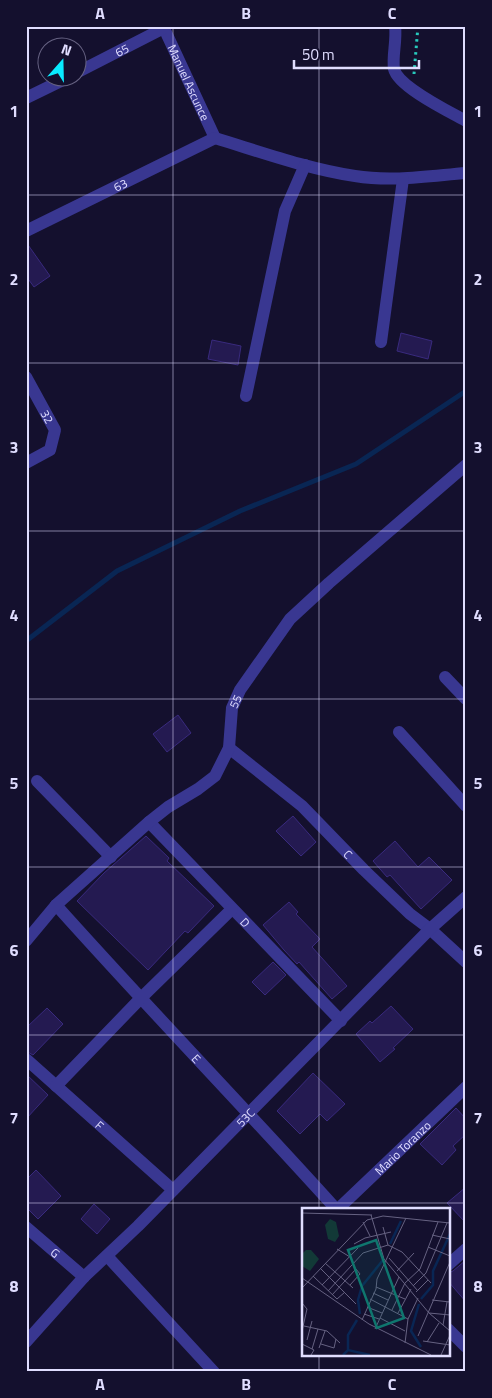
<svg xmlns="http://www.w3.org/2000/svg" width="492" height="1398" viewBox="0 0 492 1398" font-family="'Titillium Web',sans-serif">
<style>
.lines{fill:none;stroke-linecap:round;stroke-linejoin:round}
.stream{stroke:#092654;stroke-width:5}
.building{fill:#241a51;stroke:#392a7e}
.path{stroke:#27c9bc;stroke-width:3;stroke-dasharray:2.5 4;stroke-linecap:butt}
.minor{stroke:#393791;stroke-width:12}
.grid{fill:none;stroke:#e0ddff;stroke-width:1;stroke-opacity:0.55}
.labels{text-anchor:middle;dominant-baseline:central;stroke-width:4.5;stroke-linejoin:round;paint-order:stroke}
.street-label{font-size:12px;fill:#e0ddff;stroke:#14102e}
.inset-river{fill:none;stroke:#092654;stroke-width:2.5}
.inset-road{fill:none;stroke:#666282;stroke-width:1}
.view{fill:#0f766e;fill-opacity:0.15;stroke:#0f766e;stroke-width:2.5}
.inset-edge{fill:none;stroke:#e0ddff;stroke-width:2.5}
.neatline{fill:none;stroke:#e0ddff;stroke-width:2}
.grid-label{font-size:16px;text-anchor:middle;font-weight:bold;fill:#e0ddff}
</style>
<rect width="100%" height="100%" fill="#14102e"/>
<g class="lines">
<!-- stream -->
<path class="stream" d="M26,641L117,571L240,511L356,464L466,391"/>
</g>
<!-- building -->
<path class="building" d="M26,242L50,276L34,287L26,276Z
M401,333L432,341L428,359L397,351Z
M212,340L241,346L238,365L208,359Z
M178,715L191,733L167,752L153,734Z
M293,816L316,842L301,856L276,831Z
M146,836L169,858L167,861L214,906L188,933L185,931L148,970L77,901L104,873Z
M395,841L418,867L429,857L452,880L421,909L390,875L387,877L373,861Z
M289,902L298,912L296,914L320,939L312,947L347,986L332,999L299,962L297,964L284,950L263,925Z
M273,962L286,975L265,995L252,982Z
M391,1006L413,1029L393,1048L395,1049L380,1062L356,1034L370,1021L372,1023Z
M47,1008L63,1024L33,1055L26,1051V1028Z
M313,1073L345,1104L327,1121L320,1114L300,1134L277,1111Z
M26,1074L48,1095L26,1119Z
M456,1108L466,1119V1134L453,1146L456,1150L442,1165L420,1144Z
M36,1170L61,1196L38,1219L26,1207V1180Z
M466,1187V1223L447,1203Z
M94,1204L110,1219L97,1234L81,1219Z
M466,1260V1302L448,1281V1273L453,1271Z"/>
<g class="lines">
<!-- path -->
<path class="path" d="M414,74L418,26"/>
<!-- minor -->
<g class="minor">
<path id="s1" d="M163,26L215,138"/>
<path d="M395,26C397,41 392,55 394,69C398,87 450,112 466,121"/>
<path id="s2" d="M78,72L164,28"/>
<path d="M26,98L67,78"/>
<path d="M215,138C261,152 308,169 355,176C392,182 429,176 466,173"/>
<path id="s3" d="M26,231L215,138"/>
<path d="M381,342L403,179"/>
<path id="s4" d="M26,377L55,430L50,450L26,463"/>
<path d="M246,396L285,211L305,165"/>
<path d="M445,677L466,699"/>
<path d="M399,732L466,806"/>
<path id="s5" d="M229,748L302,806L364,870L410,914L430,929L466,962"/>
<path d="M37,781L111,857"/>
<path id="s6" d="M149,822L341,1021"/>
<path id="s7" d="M56,905C148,1008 244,1107 336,1209"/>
<path id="s8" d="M26,941L56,905L149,822L168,807L198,789L215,776L229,748L232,708L240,690L290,619L329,583L466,465"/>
<path id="s9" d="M26,1059L173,1190"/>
<path d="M56,1086L140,999L232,909"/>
<path id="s10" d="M338,1209L466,1087"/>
<path id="s11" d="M26,1227L84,1277"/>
<path d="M107,1256L214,1372"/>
<path d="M448,1265L466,1249"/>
<path d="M448,1329L466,1347"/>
<path id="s12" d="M26,1342L84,1277L138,1226L430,929L466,897"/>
</g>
</g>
<!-- grid -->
<path class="grid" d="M173,26V1372M319,26V1209M26,195H466M26,363H466M26,531H466M26,699H466M26,867H466M26,1035H466M26,1203H466M319,1354V1372"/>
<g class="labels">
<!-- street labels -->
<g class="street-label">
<text stroke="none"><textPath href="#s2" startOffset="49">65</textPath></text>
<text stroke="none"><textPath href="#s1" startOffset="62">Manuel Ascunce</textPath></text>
<text stroke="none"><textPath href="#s3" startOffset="105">63</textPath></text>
<text stroke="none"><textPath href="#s4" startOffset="45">32</textPath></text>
<text stroke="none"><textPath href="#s8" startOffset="331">55</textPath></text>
<text stroke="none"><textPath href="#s5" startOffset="160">C</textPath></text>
<text stroke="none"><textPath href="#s6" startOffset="139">D</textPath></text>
<text stroke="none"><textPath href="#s7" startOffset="208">E</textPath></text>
<text stroke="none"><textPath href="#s12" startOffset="314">53C</textPath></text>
<text stroke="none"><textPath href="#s9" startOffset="99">F</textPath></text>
<text stroke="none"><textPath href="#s10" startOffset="89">Mario Toranzo</textPath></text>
<text stroke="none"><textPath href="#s11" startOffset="39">G</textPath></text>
</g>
</g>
<!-- overview -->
<g transform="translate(302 1208)">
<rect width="148" height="148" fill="#14102e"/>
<path d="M28,11L34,14L37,28L33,34L26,31L23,17ZM4,42H9L17,51L8,63L0,58V46Z" fill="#123937"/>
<path class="inset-river" d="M88,36L99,13M119,91L131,77V63L148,26M117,96L109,123L119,139M58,106L56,92L60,78L81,52M46,142V127L55,112M41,147L46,142L68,147"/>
<path class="inset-road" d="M0,5L70,7M69,7L82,51L127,105L148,123M61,14L68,28M81,19L86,37M130,27L148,31M52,36L63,30L89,24M126,39L148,48M35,41L48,49M61,45L86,37L100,44L129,75M87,50L116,83M23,55L51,80M18,60L54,96M95,63L112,45M11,68L35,91L43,84M0,70L67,116L129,147M20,77L56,40M48,77L58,66L54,61M111,78L124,65L145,15M74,79L103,91M0,80L65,12L81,8L148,15M26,83L61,45M114,84L126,72M71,85L86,92M30,87L54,61M68,91L106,111M130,92L148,94M0,95L5,101L0,123M65,99L80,105M90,102L103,75L118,61L136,14M96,105L109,81M127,105L148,107M62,106L77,111M78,110L103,123M60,112L74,81L75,71L104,10M141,117L145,94M2,118L25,123L38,135M73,121L97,69M116,128L148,54M5,132L10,113M121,133L148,137M125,134L137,115M103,135L106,111L116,90M0,136L12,142L9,147M19,136L32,140L34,131M17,140L23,123M10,141L16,121M139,147L148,127"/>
<path class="view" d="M74,32L102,110L75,120L46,42Z"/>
<rect width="148" height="148" class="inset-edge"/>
</g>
<!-- border -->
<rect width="492" height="1398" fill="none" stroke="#14102e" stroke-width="55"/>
<!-- north arrow -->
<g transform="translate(62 62) rotate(20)"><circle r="24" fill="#14102e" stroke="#666282"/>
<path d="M0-4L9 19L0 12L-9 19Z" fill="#09ebff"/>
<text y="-8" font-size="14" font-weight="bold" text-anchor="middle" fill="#e0ddff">N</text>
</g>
<!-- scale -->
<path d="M294 60v8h125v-8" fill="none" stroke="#e0ddff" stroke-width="2.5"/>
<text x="302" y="60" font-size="15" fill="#e0ddff" stroke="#14102e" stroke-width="4" paint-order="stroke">50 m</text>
<rect x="28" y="28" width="436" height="1342" class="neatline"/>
<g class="grid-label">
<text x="100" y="19">A</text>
<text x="246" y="19">B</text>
<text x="392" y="19">C</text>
<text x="14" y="117">1</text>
<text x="478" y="117">1</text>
<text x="14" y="285">2</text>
<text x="478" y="285">2</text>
<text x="14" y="453">3</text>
<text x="478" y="453">3</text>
<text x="14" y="621">4</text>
<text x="478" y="621">4</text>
<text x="14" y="789">5</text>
<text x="478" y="789">5</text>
<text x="14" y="956">6</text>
<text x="478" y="956">6</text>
<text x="14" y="1124">7</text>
<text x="478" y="1124">7</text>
<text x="14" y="1292">8</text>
<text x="478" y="1292">8</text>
<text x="100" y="1390">A</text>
<text x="246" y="1390">B</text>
<text x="392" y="1390">C</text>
</g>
</svg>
